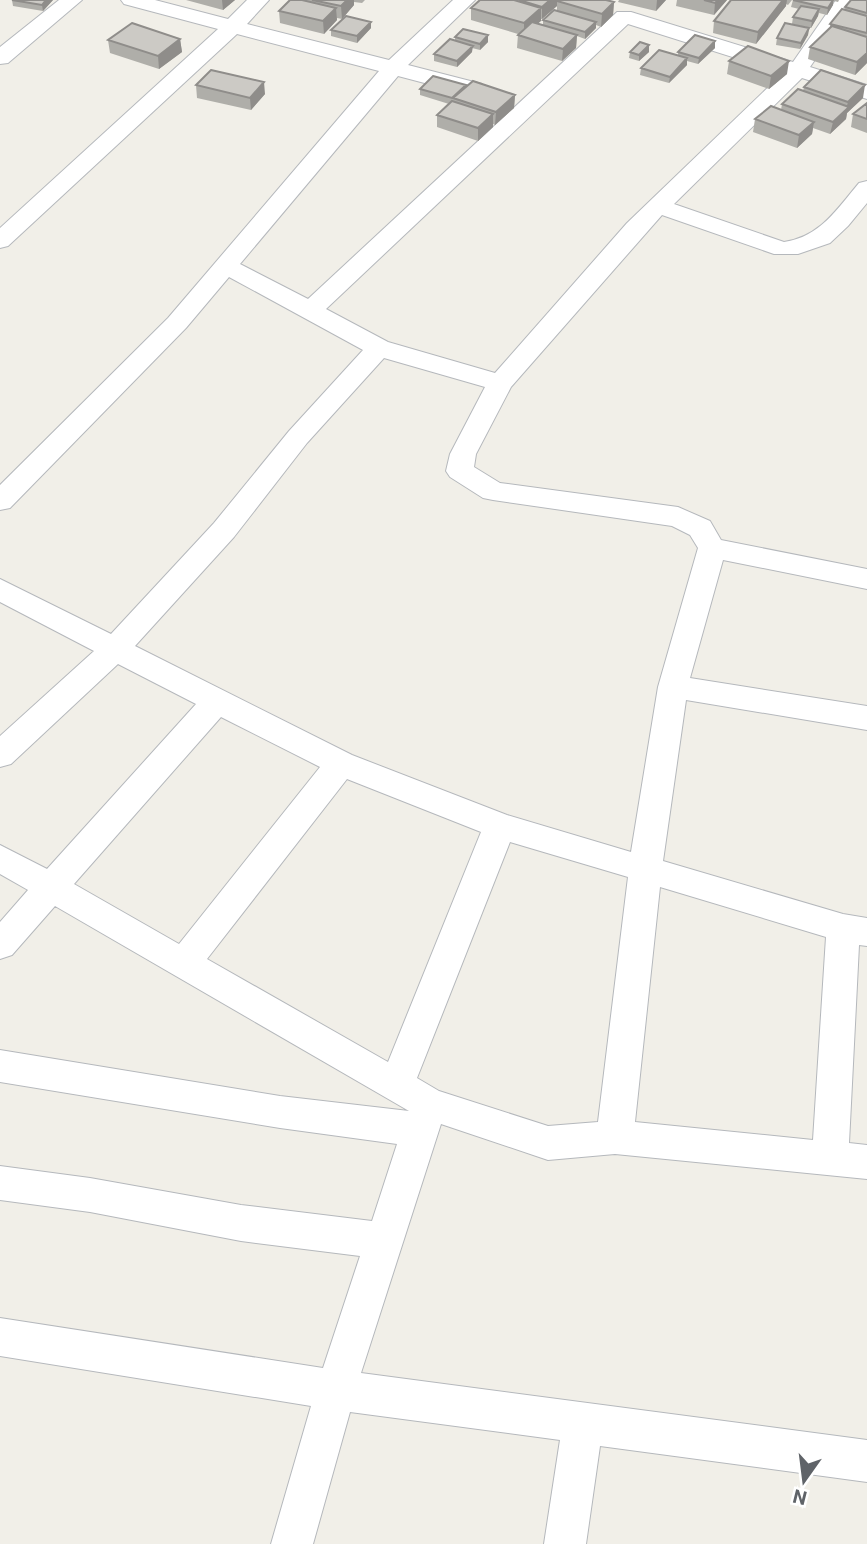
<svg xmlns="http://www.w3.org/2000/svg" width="867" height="1544" viewBox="0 0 867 1544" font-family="Roboto,sans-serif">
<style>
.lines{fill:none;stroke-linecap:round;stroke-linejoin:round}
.minor-casing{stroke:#b5b8bc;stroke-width:2}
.minor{fill:#fff;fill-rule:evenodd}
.wall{fill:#afaea9;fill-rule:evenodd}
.shaded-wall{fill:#8f8d8a}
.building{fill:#cccac5;stroke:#8f8d8a;stroke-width:2}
</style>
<rect width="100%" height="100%" fill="#f1efe8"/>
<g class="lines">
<!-- minor casing -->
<g class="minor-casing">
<path id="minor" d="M59,0H82L8,63L0,64V47Z
M121,0H155L228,19L247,0H269L247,24L389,60L453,0H475L408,65L482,84L485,89L482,94L474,96L398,76L240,264L308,299L617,12H631L793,62L836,0H856L810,67L867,85V99L802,78L674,204L784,242C820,237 837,209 859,183L867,181V203L848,226L830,243L798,254H774L662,215L511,387L476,454L474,467L500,483L678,507L710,521L721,540L867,569V589L723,560L690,678L867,706V730L686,700L663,861L843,914L867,918V946L859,945L849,1143L867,1145V1179L615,1154L548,1160L441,1124L361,1373L867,1440V1482L600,1446L586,1544H544L560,1440L350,1412L313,1544H271L311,1406L0,1356V1318L323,1368L360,1256L241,1241L90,1212L0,1200V1166L90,1178L241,1205L372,1221L397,1144L280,1128L0,1082V1050L280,1096L409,1111L55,906L12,955L0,959V922L28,890L0,874V845L47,869L196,704L118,664L11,764L0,767V736L94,651L0,602V579L111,634L214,523L289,431L363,350L229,277L186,328L10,508L0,510V485L168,318L379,71L237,34L8,246L0,248V228L218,29L124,4ZM628,24L783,73L627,223L495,373L388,342L326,309ZM384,358L485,387L450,454L446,471L450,477L483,498L493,500L672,526L690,535L698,548L658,687L631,852L507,815L352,755L135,646L234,537L307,443ZM221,717L320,767L179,944L74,884ZM347,779L481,832L388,1062L207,959ZM510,842L628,877L598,1122L548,1126L439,1091L417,1078ZM660,887L826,937L813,1140L635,1122Z"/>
</g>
<!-- minor -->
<use href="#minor" class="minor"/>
</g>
<!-- wall -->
<path class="wall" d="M12,0H53L43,11L13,6Z
M186,0H235L223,10Z
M290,0H365L362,3L354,2V5L342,19L337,18V20L324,34L280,23L279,11Z
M480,0H606L614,2L613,15L601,27L596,25V28L585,39L577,36L576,48L562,61L517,48L518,34L471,20V8ZM557,6V11L543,20V25L537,23L541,19H542Z
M619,0H666L656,11L618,2Z
M677,0H727L714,15L676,6Z
M731,0H792L788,5L786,4V6L756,44L713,33L714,21Z
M793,0H839L838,2L834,1L833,5L827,15L819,13L818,16L811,28L792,24L793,17L799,9L791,7Z
M867,0V63L855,75L808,59L810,47L830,29V24L844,10L845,7Z
M371,22V28L357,43L331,36V30Z
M809,28L808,35L800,49L776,45L777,38Z
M488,35V42L480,50L472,48V52L457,67L434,61V54L455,41V37Z
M180,39L182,52L159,69L110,53L108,40Z
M715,41V48L698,64L687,61V65L669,83L640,75L641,68L678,55V52Z
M630,52H649L639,61L629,58Z
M729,61L787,74L769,89L727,74Z
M196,85L265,94L251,110L197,98Z
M466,87L515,95L514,108L495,125L493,124V127L478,141L437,127V115L449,104L420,95V89Z
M804,87L863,98L847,113L846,119L830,134L813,128L812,134L797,148L753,132L755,119L781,110L782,104L803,91Z
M867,103V133L851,127L853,114Z"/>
<!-- shaded-wall -->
<path class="shaded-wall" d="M46,0H53L43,11L42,5Z
M222,0H235L223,10Z
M347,0H354V5L342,19L341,6Z
M550,0H559L557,1V6L542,19V7Z
M657,0H666L656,11Z
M718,0H727L714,15L715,3Z
M783,0H787L786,6L756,44L758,32Z
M833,0V5L827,15L828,8Z
M614,2L613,15L601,27L602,14Z
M336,8L337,20L324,34L323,21Z
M541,8V21L524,36V23Z
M819,9L818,16L811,28L812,21Z
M371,22V28L357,43V36Z
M596,22V28L585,39V32Z
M809,28L808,35L800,49L801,43Z
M488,35V42L480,50V44Z
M577,35L576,48L562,61L563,49Z
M180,39L182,52L159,69L158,56Z
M715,41V48L698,64L699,58Z
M649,45V52L639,61V55Z
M473,46L472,52L457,67V61Z
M867,53V63L855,75L857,62Z
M687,58V65L669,83L670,77Z
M789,61L787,74L769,89L771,76Z
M264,82L265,94L251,110L250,98Z
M865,85L863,98L847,113L846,119L830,134L833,122L846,109L848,102Z
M515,95L514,108L495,125L496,112Z
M493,114V127L478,141V128Z
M814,122L812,134L797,148L799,135Z"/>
<!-- building -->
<path class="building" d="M12,0H46L42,5Z
M290,0H302L336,8L323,21L279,11Z
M312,0H347L341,6Z
M480,0H514L541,8L524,23L471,8Z
M519,0H550L542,7Z
M559,0H606L614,2L602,14L557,1Z
M704,0H718L715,3Z
M731,0H783L758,32L714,21Z
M793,0H833L828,8Z
M851,0H867V13L845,7Z
M801,6L819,9L812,21L793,17Z
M842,9L867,16V33L830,24Z
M554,10L596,22L585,32L543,20Z
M346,16L371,22L357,36L331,30Z
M532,22L577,35L563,49L518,35Z
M132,23L180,39L158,56L108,40Z
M785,23L809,28L801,43L777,38Z
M832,26L867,37V53L857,62L810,47Z
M463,29L488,35L480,44L455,37Z
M695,35L715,41L699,58L678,52Z
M450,39L473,46L457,61L434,54Z
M640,42L649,45L639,55L630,52Z
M748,46L789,61L771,76L729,61Z
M659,50L687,58L670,77L641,68Z
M211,70L264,82L250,98L196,85Z
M821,70L865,85L848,102L804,87Z
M433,76L466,85L452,98L420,89Z
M473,81L515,95L496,112L453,98Z
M798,89L849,107L833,122L782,104Z
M452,101L493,114L478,128L437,115Z
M867,103V119L853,114Z
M771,106L814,122L799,135L755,119Z"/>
<!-- north arrow -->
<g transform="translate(804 1481) rotate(194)" stroke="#ffffff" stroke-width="5" paint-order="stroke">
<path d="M0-5L12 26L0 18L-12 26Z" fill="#5f6368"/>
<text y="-10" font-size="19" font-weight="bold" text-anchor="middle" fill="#5f6368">N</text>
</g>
</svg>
